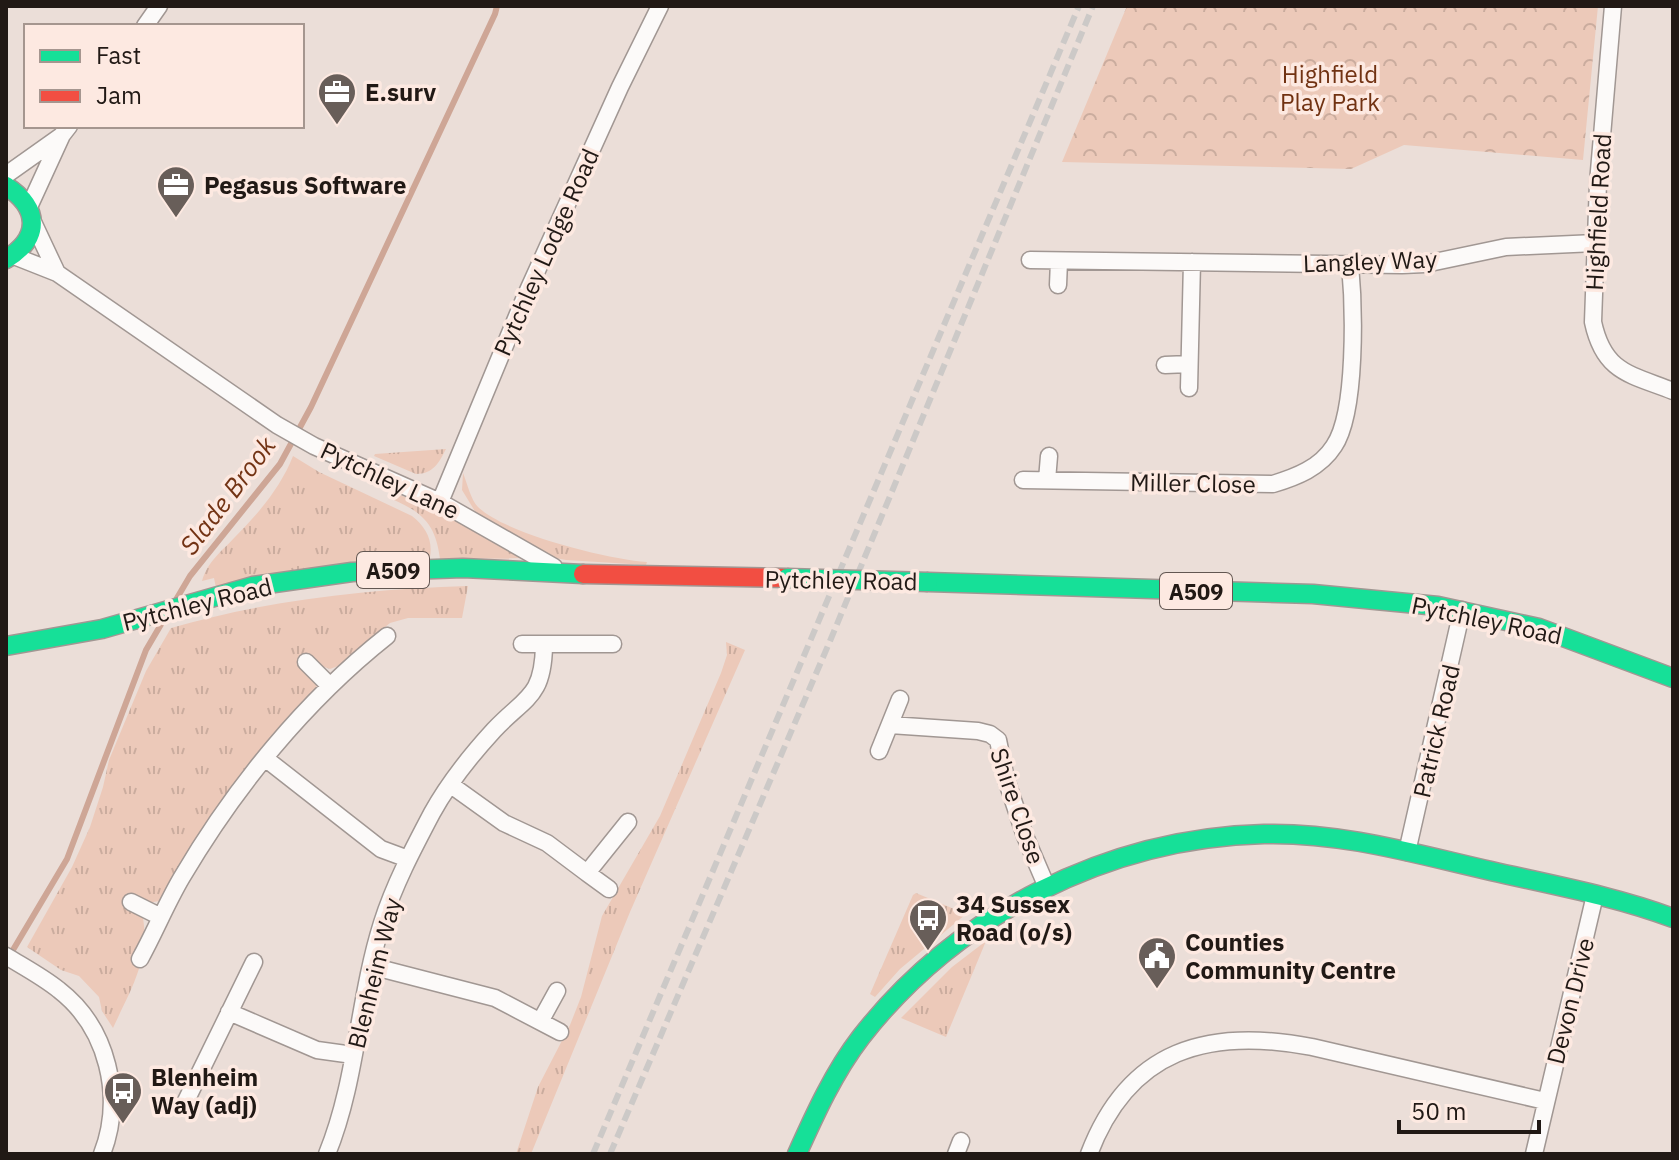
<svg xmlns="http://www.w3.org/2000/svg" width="1679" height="1160" viewBox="0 0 1679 1160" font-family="'IBM Plex Sans',sans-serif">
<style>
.grass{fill:url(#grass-tufts)}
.forest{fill:url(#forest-crowns)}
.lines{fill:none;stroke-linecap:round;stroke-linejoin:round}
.stream{stroke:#cea696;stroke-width:6}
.street-casing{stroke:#a19793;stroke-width:19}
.fast-casing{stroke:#a19793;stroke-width:21}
.jam-casing{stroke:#a19793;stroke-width:21}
.street{stroke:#fcfaf9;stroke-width:16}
.fast{stroke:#16e098;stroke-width:18}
.jam{stroke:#f24e42;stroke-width:18}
.rail{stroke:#ccc9c7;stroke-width:6;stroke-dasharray:12 6;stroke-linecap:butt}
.fast-bridge-casing{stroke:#a19793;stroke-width:21;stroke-linecap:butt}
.fast-bridge{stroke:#16e098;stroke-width:18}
.labels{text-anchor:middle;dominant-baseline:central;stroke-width:7;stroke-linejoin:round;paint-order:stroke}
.shield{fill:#fde9e1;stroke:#635752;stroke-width:2}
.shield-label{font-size:22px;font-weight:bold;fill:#211915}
.park-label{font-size:24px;fill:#713212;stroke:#fde9e1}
.poi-label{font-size:24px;font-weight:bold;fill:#211915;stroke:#fde9e1;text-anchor:start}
.street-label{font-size:24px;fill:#211915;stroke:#fde9e1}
.water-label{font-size:26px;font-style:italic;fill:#733314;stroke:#fde9e1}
</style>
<defs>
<pattern id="grass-tufts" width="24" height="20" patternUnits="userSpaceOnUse" patternTransform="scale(2)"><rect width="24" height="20" fill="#ecc9b9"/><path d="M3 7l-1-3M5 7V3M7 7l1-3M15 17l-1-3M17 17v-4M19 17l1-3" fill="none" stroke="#caac9e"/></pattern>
<pattern id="forest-crowns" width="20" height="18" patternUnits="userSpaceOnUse" patternTransform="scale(2)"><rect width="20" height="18" fill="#ecc9b9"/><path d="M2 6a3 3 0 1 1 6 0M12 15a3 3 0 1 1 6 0" fill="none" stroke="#caac9e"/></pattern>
</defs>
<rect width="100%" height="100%" fill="#ebded8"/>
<!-- grass -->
<path class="grass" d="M446,449C439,463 433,474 416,474L374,456L375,454Z
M293,456L319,472L412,516C426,527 433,540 430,557L216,588L214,578L202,581C208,561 221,552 235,537C258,514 281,487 293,456Z
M463,473C467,483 471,500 478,507C506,534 607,559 647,562L646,565L566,560L550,557L476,513L462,490Z
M393,492L457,519L520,558L440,559C436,526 424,513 394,500Z
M468,586L462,618H408L390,623L338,666L330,669L319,665L316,691L259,754L207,822L160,901L146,903L136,913L143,918C150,960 130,991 113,1028L102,1011L99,997L79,976L61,970L27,947L72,867L90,827L103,787L109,760L146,671L171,628C268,600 368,589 468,586Z
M726,642L745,650L630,912L531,1154H516L538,1087L570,1025L581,997L602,916L660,816L721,673L727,655Z
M916,893L966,914L900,969L875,997L870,994L913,895Z
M986,941L946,1037L901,1018L952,967Z"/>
<!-- forest -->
<path class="forest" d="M1127,6H1598L1583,160L1404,145L1351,169L1062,162Z"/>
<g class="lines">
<!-- stream -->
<path class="stream" d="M177,598L190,576L280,464L311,407L495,14L497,6
M10,955L67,859L146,650L163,621"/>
<!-- street casing -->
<g class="street-casing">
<path id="street" d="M1613,6L1598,183L1593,322C1604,373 1630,374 1673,391
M145,26L159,6
M6,175L61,136
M29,207L62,135L69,126
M33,222L57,273
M14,256L57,273L277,425L314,446L440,502L554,567
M1030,260L1402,265L1425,264L1506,247L1595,243
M1058,285L1059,261
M1165,365L1189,364
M1189,388L1192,262
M1023,480L1273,484C1296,477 1320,468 1334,446C1357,412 1354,306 1350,264
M1047,480L1049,456
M440,502L525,297L620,87L660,6
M522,644H613
M306,662L330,686
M890,725L978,731L990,734L998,740L1006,779L1025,836L1046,885
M879,751L900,699
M266,759L381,849L408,859
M451,785L504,823L547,843L587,873L628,822
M1407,852L1462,610
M587,873L609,889
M131,902L161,917
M6,956C24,967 43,977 59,990C108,1028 124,1097 102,1154
M140,959C155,932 166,904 182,877C235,787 305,701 387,636
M371,966L495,998L560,1032
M229,1012L317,1050L353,1055
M541,1020L557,991
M184,1105L254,962
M327,1154C357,1081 358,999 382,923C394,885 413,849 432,813C448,784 472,754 494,730C525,697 543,698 544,646
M956,1154L961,1141
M1089,1154C1129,1049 1208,1027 1312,1047L1545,1101
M1534,1154L1595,895"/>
</g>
<!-- fast casing -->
<g class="fast-casing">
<path id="fast" d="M6,186C40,208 41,238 6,259
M928,582L1313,594L1438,606L1539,628L1673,678
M6,646L102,629L253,586L352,572L463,568L583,574
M797,1154C815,1114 834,1072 861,1037C957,914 1108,838 1264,834C1342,832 1416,854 1491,871C1552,885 1614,896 1673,918"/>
</g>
<!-- jam casing -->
<g class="jam-casing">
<path id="jam" d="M583,574L787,578"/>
</g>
<!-- street -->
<use href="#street" class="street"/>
<!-- fast -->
<use href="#fast" class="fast"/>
<!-- jam -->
<use href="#jam" class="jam"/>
<!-- rail -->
<path class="rail" d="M593,1154L1079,6
M610,1154L830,641L1093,6"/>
<!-- fast-bridge casing -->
<g class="fast-bridge-casing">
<path id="fast-bridge" d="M787,578L928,582"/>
</g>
<!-- fast-bridge -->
<use href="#fast-bridge" class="fast-bridge"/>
</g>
<!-- icons -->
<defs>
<g id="office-pin" transform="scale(2)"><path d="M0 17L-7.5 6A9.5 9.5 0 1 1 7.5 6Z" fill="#685e59" stroke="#fde9e1"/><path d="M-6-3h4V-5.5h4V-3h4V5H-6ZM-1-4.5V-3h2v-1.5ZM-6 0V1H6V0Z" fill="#fff"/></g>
<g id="bus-pin" transform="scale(2)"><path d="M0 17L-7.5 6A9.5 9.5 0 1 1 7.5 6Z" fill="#685e59" stroke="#fde9e1"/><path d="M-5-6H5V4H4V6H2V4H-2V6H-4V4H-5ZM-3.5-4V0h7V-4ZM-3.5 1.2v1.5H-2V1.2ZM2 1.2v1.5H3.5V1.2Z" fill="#fff"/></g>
<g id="civic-pin" transform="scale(2)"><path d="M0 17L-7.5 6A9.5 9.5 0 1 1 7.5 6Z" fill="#685e59" stroke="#fde9e1"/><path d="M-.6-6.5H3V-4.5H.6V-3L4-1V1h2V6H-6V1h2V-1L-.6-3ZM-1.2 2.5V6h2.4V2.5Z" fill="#fff"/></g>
</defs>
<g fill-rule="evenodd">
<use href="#office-pin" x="337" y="92"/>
<use href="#office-pin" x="176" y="185"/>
<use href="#bus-pin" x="928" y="918"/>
<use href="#civic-pin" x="1157" y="956"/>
<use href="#bus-pin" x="123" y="1091"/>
</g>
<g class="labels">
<!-- shield labels -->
<g class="shield">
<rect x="357" y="552" width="72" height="36" rx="6"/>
<rect x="1160" y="573" width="72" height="36" rx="6"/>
</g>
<g class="shield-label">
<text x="393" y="570">A509</text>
<text x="1196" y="591">A509</text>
</g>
<!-- park labels -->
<g class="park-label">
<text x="1330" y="74">Highfield<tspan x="1330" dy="28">Play Park</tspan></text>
</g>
<!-- poi labels -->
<g class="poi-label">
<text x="365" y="92">E.surv</text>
<text x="204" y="185">Pegasus Software</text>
<text x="956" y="904">34 Sussex<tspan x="956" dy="28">Road (o/s)</tspan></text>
<text x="1185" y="942">Counties<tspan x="1185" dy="28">Community Centre</tspan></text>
<text x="151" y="1077">Blenheim<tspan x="151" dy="28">Way (adj)</tspan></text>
</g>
<!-- street labels -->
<g class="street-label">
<text transform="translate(1598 212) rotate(-87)">Highfield Road</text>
<text transform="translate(546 252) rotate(-66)">Pytchley Lodge Road</text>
<text transform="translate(1370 261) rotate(-2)">Langley Way</text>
<text transform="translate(390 480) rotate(25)">Pytchley Lane</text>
<text transform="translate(1193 483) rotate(1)">Miller Close</text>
<text transform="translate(841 580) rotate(1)">Pytchley Road</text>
<text transform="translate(197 604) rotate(-14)">Pytchley Road</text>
<text transform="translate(1487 620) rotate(12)">Pytchley Road</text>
<text transform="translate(1436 731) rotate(-77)">Patrick Road</text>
<text transform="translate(1018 806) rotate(71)">Shire Close</text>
<text transform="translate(374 973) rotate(-76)">Blenheim Way</text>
<text transform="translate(1570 1001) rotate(-76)">Devon Drive</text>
</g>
<!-- water labels -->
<g class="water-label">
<text transform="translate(227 495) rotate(-53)">Slade Brook</text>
</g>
</g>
<!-- border -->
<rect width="1679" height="1160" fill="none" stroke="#211915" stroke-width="16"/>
<!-- legend -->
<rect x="24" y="24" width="280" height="104" fill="#fde9e1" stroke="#a5968f" stroke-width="2"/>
<rect x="40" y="50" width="40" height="12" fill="#16e098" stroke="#a5968f" stroke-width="2"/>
<text x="96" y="64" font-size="24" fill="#211915">Fast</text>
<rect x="40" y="90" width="40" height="12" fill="#f24e42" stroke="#a5968f" stroke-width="2"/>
<text x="96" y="104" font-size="24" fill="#211915">Jam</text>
<!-- scale -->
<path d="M1399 1120v12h140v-12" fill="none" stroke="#211915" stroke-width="4"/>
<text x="1411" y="1120" font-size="24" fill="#211915" stroke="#fde9e1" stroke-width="6" paint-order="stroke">50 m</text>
</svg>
